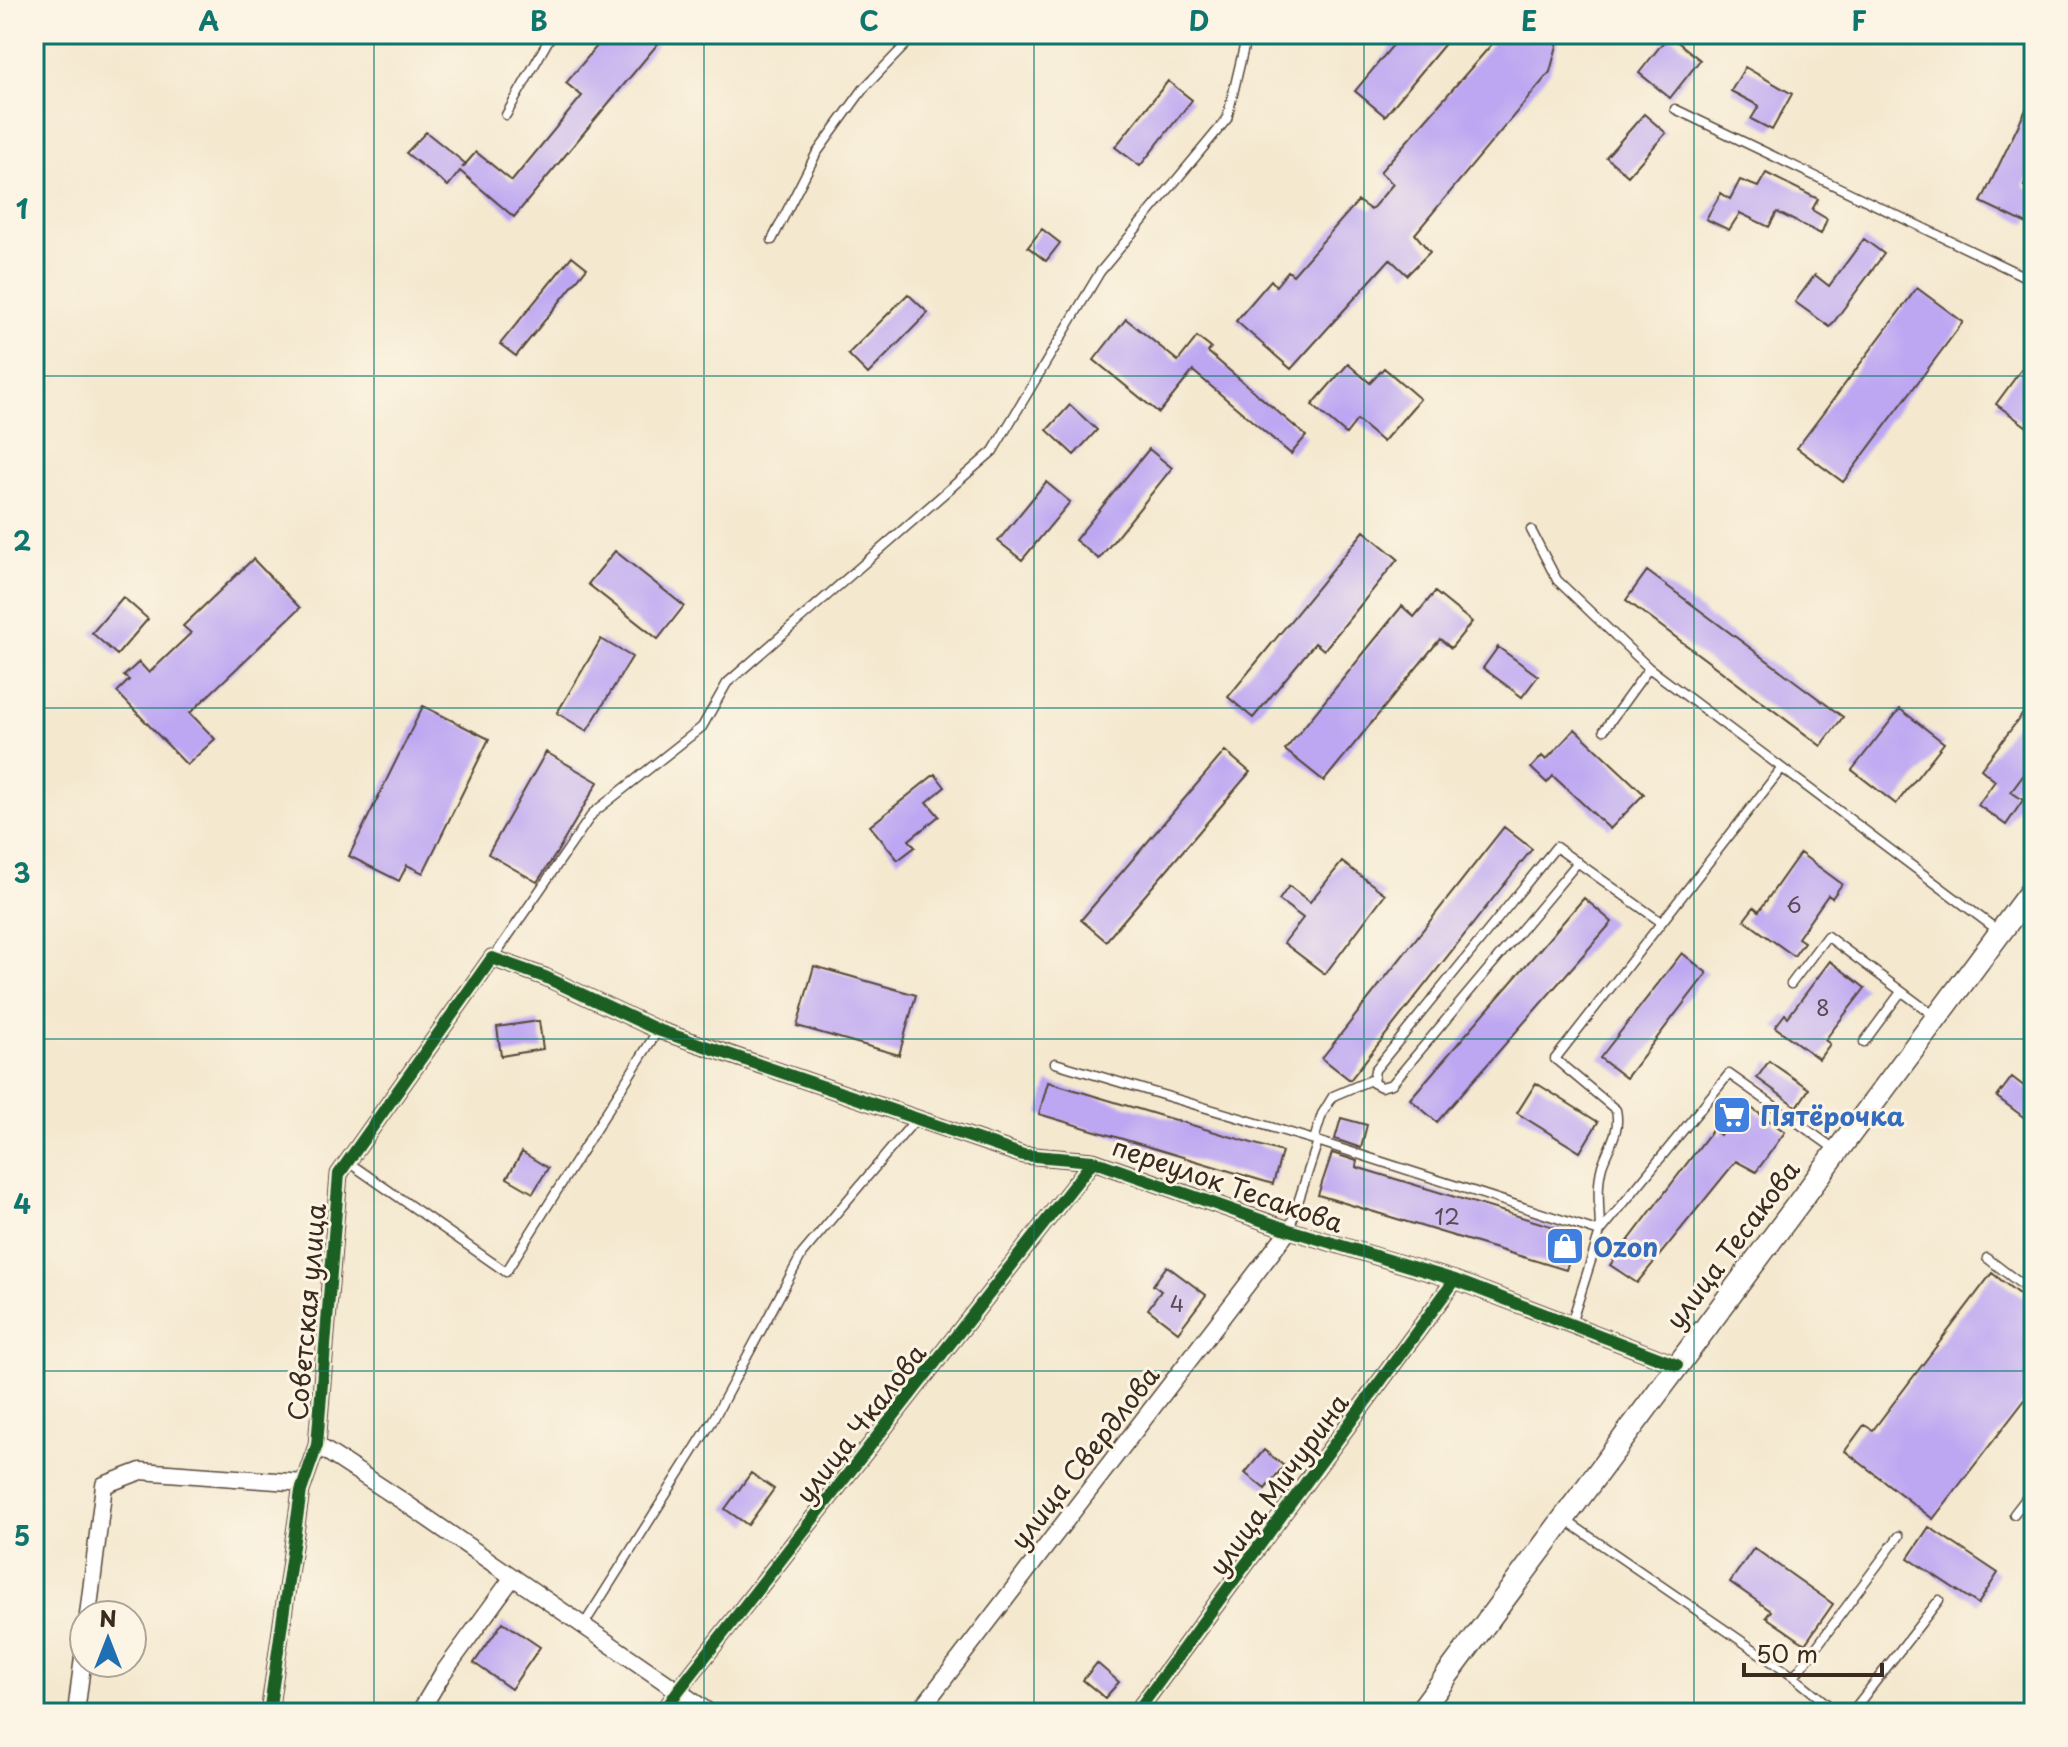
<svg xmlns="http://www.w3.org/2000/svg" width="2068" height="1747" viewBox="0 0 2068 1747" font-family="'Playpen Sans',sans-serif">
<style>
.building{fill:#bea7f2}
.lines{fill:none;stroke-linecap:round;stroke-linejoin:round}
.service-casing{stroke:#574639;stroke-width:11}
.minor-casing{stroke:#574639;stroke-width:19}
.secondary-casing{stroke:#574639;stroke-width:25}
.service{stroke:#fff;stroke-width:8}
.minor{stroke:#fff;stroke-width:16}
.secondary{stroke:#fff;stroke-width:22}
.cycleway-casing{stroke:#fcf5e5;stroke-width:17}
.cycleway{stroke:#1b5e20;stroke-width:12}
.grid{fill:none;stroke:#0f766e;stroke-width:2;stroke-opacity:0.55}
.labels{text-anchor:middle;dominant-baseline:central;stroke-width:6;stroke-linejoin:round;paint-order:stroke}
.number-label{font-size:22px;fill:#5c4953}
.shop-label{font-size:26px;font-weight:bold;fill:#366cbe;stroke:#fcf5e5;text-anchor:start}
.street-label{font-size:26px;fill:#3b2a1e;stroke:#fcf5e5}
.neatline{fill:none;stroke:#0f766e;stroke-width:3}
.grid-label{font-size:26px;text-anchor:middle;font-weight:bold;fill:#0f766e}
</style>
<rect width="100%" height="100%" fill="#fcf5e5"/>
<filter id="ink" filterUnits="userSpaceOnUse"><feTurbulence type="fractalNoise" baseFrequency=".0125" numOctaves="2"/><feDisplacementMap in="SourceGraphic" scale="16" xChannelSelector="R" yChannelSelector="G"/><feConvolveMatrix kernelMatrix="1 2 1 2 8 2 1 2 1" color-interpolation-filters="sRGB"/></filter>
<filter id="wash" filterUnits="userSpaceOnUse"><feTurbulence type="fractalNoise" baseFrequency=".006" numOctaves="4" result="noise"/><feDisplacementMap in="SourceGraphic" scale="32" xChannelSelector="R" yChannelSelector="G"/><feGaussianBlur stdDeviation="1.8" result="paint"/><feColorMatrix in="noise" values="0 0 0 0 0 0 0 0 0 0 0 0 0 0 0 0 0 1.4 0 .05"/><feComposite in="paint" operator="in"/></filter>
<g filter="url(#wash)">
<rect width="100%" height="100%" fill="#f4e8cf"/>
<g id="blocks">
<!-- building -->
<path class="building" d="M607,34H666L514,217L460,171L448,186L406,153L426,132L466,164L462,168L476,152L512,181L582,96L566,83Z
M1402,34H1441L1448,40L1385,116L1355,91Z
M1494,34H1560L1550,72L1415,234L1430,252L1407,275L1390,259L1291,369L1236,321L1271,280L1276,286L1288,271L1293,275L1358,201L1371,210L1393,184L1380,172L1492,44Z
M1669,35L1700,60L1670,98L1639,73Z
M1745,67L1792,94L1772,130L1751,119L1759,106L1731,91Z
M1168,81L1192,100L1140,166L1115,147Z
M2034,93V166L2024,186L2034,191V209L2027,224L1981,202Z
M1644,114L1666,133L1628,176L1606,157Z
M1766,173L1818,199L1812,210L1827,219L1821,234L1777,212L1769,227L1740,213L1729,230L1706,219L1721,193L1730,199L1740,180L1758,187Z
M1042,229L1060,243L1046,261L1028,247Z
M1864,239L1884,254L1830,327L1795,302L1815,275L1829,286Z
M572,256L587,268L516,356L500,344Z
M1917,288L1963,322L1843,482L1797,448Z
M908,294L928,313L868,374L848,354Z
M1126,319L1178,361L1197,337L1211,348L1208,352L1306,436L1291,454L1193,371L1159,413L1094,360Z
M1348,364L1370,383L1384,368L1420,399L1383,442L1357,420L1346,434L1312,405Z
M2024,366L2034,374V432L1996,404Z
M1070,405L1097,430L1074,455L1047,430Z
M1149,449L1172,468L1099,559L1075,540Z
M1046,482L1070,502L1022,560L998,541Z
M1364,531L1398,559L1324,650L1315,643L1253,718L1228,697Z
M615,551L684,606L658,639L588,584Z
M253,559L300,608L190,713L215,739L187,765L117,692L129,680L124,676L139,662L149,673L191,633L183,626Z
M1647,571L1843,717L1821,746L1626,600Z
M1435,592L1472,622L1451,648L1440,639L1324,781L1285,750L1402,606L1414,617Z
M123,597L148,619L117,655L92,633Z
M601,639L632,657L587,731L557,713Z
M1498,647L1538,676L1522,697L1483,668Z
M2034,699V761L2011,792L2023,800L2006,825L1978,805L1995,781L1981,769Z
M423,706L489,739L423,873L407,865L399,881L349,856Z
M1900,709L1944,743L1896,804L1852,770Z
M1575,729L1644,794L1610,829L1553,776L1547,783L1531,768L1542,756L1546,760Z
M1225,751L1250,772L1106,941L1081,920Z
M546,752L598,782L556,854L537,882L488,854Z
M935,774L945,787L927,802L939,816L909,840L915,847L898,860L870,826Z
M1504,827L1532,849L1350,1080L1322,1058Z
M1800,853L1842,884L1832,898L1828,895L1798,938L1804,942L1794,956L1744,920L1754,907L1759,911Z
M1342,862L1385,894L1325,974L1284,943L1303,918L1279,900L1289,886L1310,902Z
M1584,898L1612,922L1437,1122L1410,1099Z
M1682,953L1707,973L1626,1078L1600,1058Z
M1830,961L1865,988L1825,1040L1830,1044L1819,1059L1775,1027L1785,1014L1788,1017Z
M814,966L916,995L899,1055L797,1026Z
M539,1021L543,1049L501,1056L497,1027Z
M1769,1061L1809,1089L1797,1107L1757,1078Z
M2012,1077L2034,1094V1125L1997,1097Z
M1048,1082L1282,1152L1273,1184L1039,1114Z
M1536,1083L1598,1122L1580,1152L1517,1113Z
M1743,1102L1785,1132L1756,1172L1736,1161L1637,1283L1610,1265L1713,1129L1720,1135Z
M1341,1118L1367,1125L1361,1148L1335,1139Z
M522,1152L548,1168L533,1193L507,1178Z
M1332,1153L1357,1161L1356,1167L1577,1234L1566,1270L1318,1195Z
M1167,1266L1206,1295L1178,1332L1148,1309L1161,1291L1153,1285Z
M1992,1273L2034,1306V1388L1933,1519L1845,1451L1864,1425L1873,1430Z
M1264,1450L1284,1466L1265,1489L1245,1473Z
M751,1473L774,1489L748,1525L725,1509Z
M1929,1527L1998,1573L1978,1604L1908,1558Z
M1754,1548L1833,1604L1805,1644L1766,1617L1771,1611L1730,1582Z
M503,1622L540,1647L511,1689L474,1663Z
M1097,1663L1119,1682L1105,1698L1083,1680Z"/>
</g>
</g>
<g filter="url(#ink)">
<use href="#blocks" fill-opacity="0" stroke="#574639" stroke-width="2"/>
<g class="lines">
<!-- service casing -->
<g class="service-casing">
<path id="service" d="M1675,109L2034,281
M506,115L552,34
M772,240L816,154L864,88L916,34
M1531,530L1557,580L1649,668L2000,932
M1604,730L1649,668
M1578,862L1392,1084L1381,1087L1373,1083L1375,1070L1556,847L1661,922
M493,958L593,813L702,727L727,683L993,451L1100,272L1227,119L1244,47L1237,34
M1791,984L1827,936L1936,1017
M1864,1042L1901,992
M1055,1063L1314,1140L1600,1232L1571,1324
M1314,1140L1322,1114L1333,1096L1373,1079
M348,1162L506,1272L658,1030
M1289,1230L1318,1141
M1601,1231L1729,1074L1836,1150
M1600,1232C1600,1211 1596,1187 1602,1166C1608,1147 1621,1132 1616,1110L1555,1059L1782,768
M1987,1258L2034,1294
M2014,1514L2034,1488
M1564,1519L1794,1677L1899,1536
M583,1626L713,1420L802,1254L916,1119
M1794,1677L1838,1713
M1851,1713L1939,1600"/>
</g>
<!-- minor casing -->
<g class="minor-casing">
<path id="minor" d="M317,1445L401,1500L710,1713
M88,1615L104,1485L141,1471L304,1483
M76,1713L84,1649
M269,1713L301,1491L317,1445L339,1174L492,958L545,977L658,1030L1023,1155L1093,1161L1289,1230L1455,1280L1677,1365
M419,1713L443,1673L513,1577
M663,1713L678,1691L1093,1161
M918,1713L1289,1230
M1136,1713L1455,1280"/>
</g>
<!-- secondary casing -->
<g class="secondary-casing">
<path id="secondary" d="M1419,1713L2034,887"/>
</g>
<!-- service -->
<use href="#service" class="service"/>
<!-- minor -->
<use href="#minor" class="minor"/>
<!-- secondary -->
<use href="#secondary" class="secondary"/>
<!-- cycleway casing -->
<g class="cycleway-casing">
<path id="cycleway" d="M269,1713L301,1491L317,1445L339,1174L492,958L545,977L658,1030L1023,1155L1093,1161L1289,1230L1455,1280L1677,1365
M663,1713L678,1691L1093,1161
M1136,1713L1455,1280"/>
</g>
<!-- cycleway -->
<use href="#cycleway" class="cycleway"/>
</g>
</g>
<!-- grid -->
<path class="grid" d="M374,34V1713M704,34V1713M1034,34V1713M1364,34V1713M1694,34V1713M34,376H2034M34,708H2034M34,1039H2034M34,1371H2034"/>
<!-- icons -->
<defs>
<g id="supermarket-square" transform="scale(2)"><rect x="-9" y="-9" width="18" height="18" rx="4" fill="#3f7fe0" stroke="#fcf5e5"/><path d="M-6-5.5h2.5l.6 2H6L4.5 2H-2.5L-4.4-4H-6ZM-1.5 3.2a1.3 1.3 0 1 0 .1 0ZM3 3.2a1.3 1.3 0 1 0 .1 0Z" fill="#fff"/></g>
<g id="shop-square" transform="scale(2)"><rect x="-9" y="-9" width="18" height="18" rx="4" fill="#3f7fe0" stroke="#fcf5e5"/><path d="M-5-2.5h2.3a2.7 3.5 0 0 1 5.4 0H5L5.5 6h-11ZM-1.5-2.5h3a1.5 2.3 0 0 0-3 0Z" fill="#fff"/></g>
</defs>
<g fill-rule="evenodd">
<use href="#supermarket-square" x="1732" y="1115"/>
<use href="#shop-square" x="1565" y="1246"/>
</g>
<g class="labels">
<!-- number labels -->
<g class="number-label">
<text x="1794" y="903">6</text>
<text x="1823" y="1006">8</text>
<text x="1447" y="1215">12</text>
<text x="1177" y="1302">4</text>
</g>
<!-- shop labels -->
<g class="shop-label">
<text x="1760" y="1115">Пятёрочка</text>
<text x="1593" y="1246">Ozon</text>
</g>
<!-- street labels -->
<g class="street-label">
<text transform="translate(1228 1184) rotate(19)">переулок Тесакова</text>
<text transform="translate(1732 1244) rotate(-53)">улица Тесакова</text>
<text transform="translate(306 1312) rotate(-85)">Советская улица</text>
<text transform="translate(860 1423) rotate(-52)">улица Чкалова</text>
<text transform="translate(1084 1457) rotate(-52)">улица Свердлова</text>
<text transform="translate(1278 1484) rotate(-54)">улица Мичурина</text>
</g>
</g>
<!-- margin -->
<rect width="2068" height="1747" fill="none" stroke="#fcf5e5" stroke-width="88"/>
<!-- north arrow -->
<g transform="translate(108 1639)"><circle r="38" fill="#fcf5e5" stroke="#afa495" stroke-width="2"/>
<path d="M0-6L14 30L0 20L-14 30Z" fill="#1f6fb2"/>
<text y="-12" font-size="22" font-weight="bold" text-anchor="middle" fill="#3b2a1e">N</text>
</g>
<!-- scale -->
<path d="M1744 1663v12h138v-12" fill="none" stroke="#3b2a1e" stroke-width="4"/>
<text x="1756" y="1663" font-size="24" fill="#3b2a1e" stroke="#fcf5e5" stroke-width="6" paint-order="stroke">50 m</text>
<rect x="44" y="44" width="1980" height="1659" class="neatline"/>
<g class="grid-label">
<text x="209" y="31">A</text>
<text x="539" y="31">B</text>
<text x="869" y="31">C</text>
<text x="1199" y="31">D</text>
<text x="1529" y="31">E</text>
<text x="1859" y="31">F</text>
<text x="22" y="219">1</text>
<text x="22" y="551">2</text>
<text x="22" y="883">3</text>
<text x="22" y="1214">4</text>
<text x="22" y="1546">5</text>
</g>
</svg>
